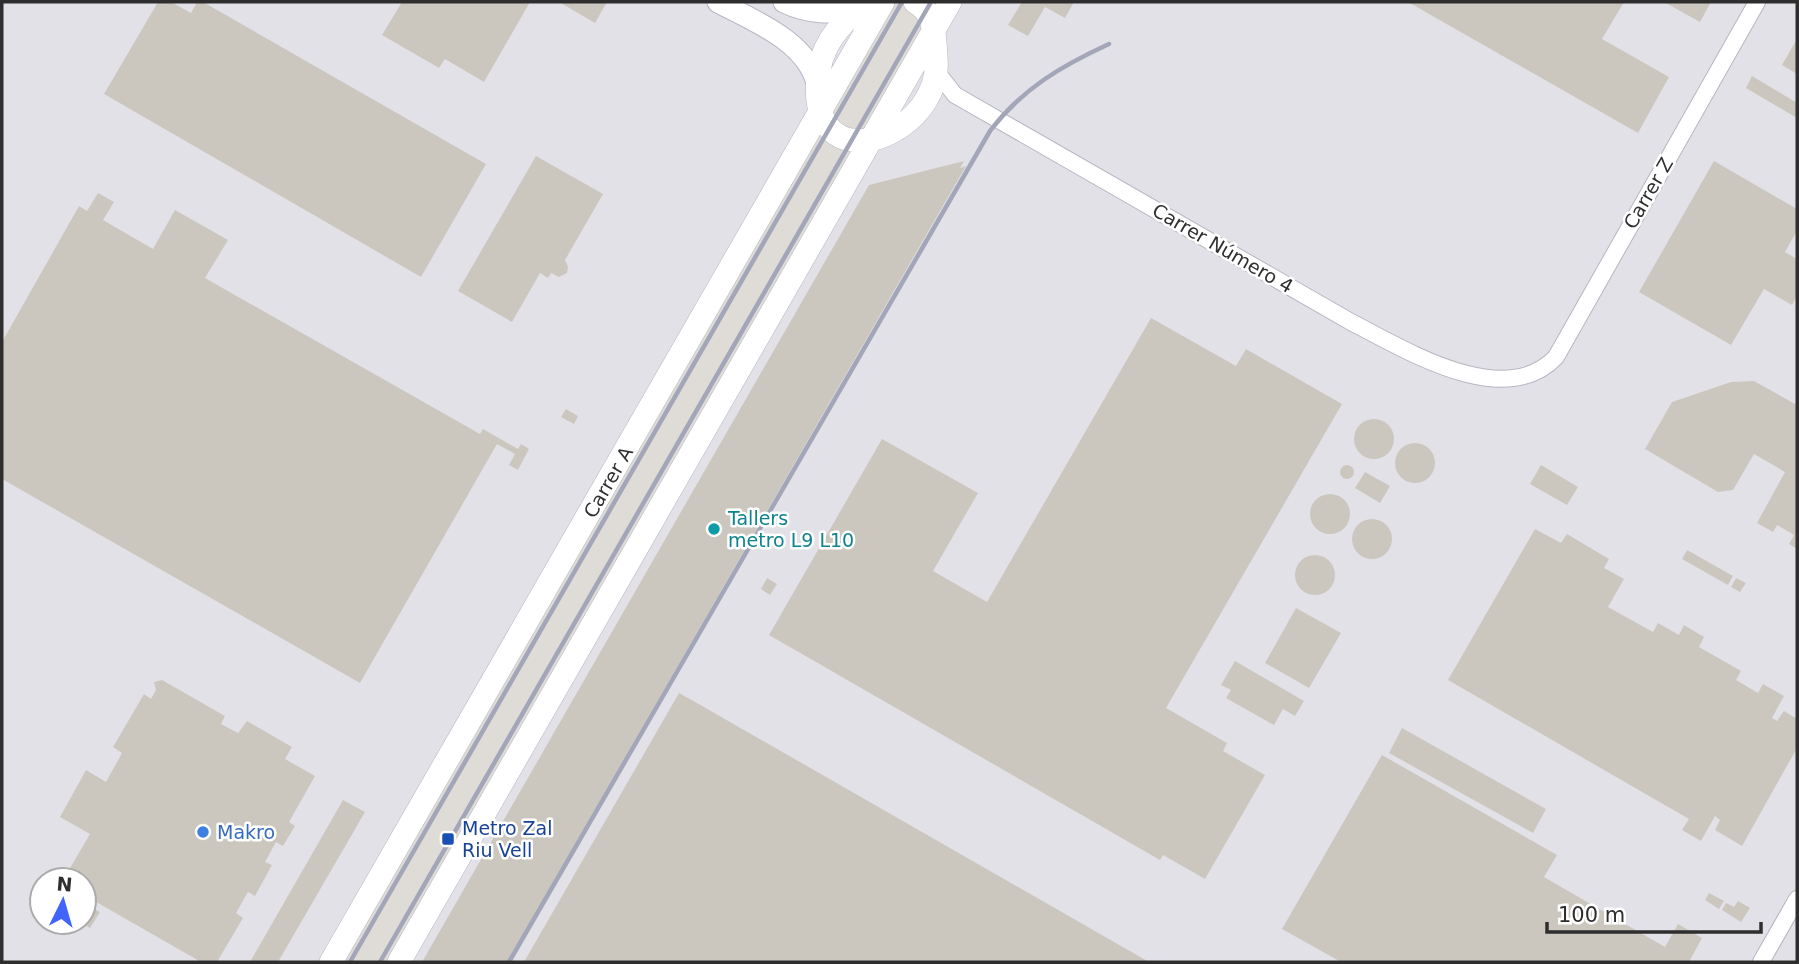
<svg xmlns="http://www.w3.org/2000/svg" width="1799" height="964" viewBox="0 0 1799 964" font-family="'DejaVu Sans',sans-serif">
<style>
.industrial{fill:#e3e1e8;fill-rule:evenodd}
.plaza{fill:#dfdcd8}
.building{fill:#cbc7bf}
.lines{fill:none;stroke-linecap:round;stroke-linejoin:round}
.minor-casing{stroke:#b4b7c1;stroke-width:18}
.tertiary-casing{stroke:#b4b7c1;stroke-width:23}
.secondary-casing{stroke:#b4b7c1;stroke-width:24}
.minor{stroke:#fff;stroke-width:16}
.tertiary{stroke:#fff;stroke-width:21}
.secondary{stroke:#fff;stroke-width:23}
.rail{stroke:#a3a6b8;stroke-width:4.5}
.culture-dot{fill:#0f9aa8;stroke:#fff;stroke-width:2.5}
.shop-dot{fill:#3f7fe0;stroke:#fff;stroke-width:2.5}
.transit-dot{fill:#1a4fb4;stroke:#fff;stroke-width:2.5}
.labels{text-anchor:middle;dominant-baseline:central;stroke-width:5;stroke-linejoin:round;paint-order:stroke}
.street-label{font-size:19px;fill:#2e2e2e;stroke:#fff}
.culture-label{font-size:19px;fill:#0d838f;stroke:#fff;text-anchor:start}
.transit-label{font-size:19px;fill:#164399;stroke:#fff;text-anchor:start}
.shop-label{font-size:19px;fill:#366cbe;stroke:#fff;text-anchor:start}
</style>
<rect width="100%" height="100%" fill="#efe9e1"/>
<!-- industrial -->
<path class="industrial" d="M2,2H907L355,962H2ZM42,880H84V922H42Z
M926,2H1797V962H374Z"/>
<!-- plaza -->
<path class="plaza" d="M895,2H938L388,962H343Z"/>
<!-- building -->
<path class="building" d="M158,2H171L191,13L197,2H203L486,164L421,277L104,94Z
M402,2H530L484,82L445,59L439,68L382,35Z
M559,2H607L595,23Z
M1022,2H1074L1065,18L1045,7L1028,36L1008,25Z
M1408,2H1624L1602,39L1669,77L1638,133Z
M1664,2H1711L1700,22Z
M1797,39V74L1782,65Z
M1752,76L1797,103V118L1746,88Z
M536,156L603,194L565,260L568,267L567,273L559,277L551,273L548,278L540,273L512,322L458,291Z
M964,161L960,168L966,166L507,962H422L869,185Z
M1714,161L1797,209V231L1785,252L1797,259V295L1792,305L1764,289L1731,345L1639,292Z
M98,193L114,202L103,220L153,249L175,210L228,240L205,278L480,434L483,429L518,449L521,444L529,449L518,470L509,465L515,454L497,444L360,683L2,479V342L79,206L87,211Z
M1151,318L1236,366L1246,349L1342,404L1166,708L1227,743L1223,751L1265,775L1205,879L1163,855L1160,860L769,635L882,439L978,493L933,571L987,602Z
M1754,381L1797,405V549L1789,544L1794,535L1777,525L1773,532L1757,523L1785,472L1754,454L1733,490L1718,492L1645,449L1672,402L1731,382Z
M566,409L578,416L574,424L561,417Z
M1354 439a20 20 0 1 1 40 0a20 20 0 1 1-40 0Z
M1395 463a20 20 0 1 1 40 0a20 20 0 1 1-40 0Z
M1541,465L1578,487L1567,505L1530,484Z
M1340 472a7 7 0 1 1 14 0a7 7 0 1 1-14 0Z
M1365,472L1390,486L1380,503L1355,488Z
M1310 514a20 20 0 1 1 40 0a20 20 0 1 1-40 0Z
M1352 539a20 20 0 1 1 40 0a20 20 0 1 1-40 0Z
M1535,529L1561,543L1567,534L1609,559L1604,568L1624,579L1608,607L1653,632L1658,623L1679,635L1684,625L1704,637L1699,647L1741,671L1736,680L1758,693L1763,684L1784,696L1772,718L1777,721L1784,711L1797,719V748L1742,846L1715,830L1720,820L1715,816L1701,841L1682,830L1689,819L1448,680Z
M1687,550L1733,576L1728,585L1682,559Z
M1295 575a20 20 0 1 1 40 0a20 20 0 1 1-40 0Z
M767,578L777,584L770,595L761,589Z
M1736,578L1746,583L1740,592L1731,587Z
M1296,608L1341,633L1309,688L1265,663Z
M1235,661L1304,701L1295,716L1283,709L1274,725L1226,698L1231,690L1221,685Z
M162,680L225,716L221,724L238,733L247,721L292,747L285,759L315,776L289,822L295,826L283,846L276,842L265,862L272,865L255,896L248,892L236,913L243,918L217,962H201L84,895V880H63L90,834L60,817L86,770L106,782L122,753L113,747L144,694L151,699L156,690L154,682Z
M679,693L690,699L1149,962H524Z
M1402,728L1546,809L1533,833L1389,753Z
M1382,755L1557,855L1544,877L1665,947L1678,924L1702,938L1689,962H1341L1282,929Z
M343,800L365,812L278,962H250Z
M1709,893L1724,901L1719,909L1705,900Z
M1738,901L1750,908L1741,922L1722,910L1726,903L1734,907Z
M84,903L100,912L90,928L79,922H84Z"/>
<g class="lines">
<!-- minor casing -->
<g class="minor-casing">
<path id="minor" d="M936,71L955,95L1351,322C1404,349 1504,412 1556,357L1757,2
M1761,962L1797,899"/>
</g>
<!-- tertiary casing -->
<g class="tertiary-casing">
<path id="tertiary" d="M718,2C754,21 806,41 817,83
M784,2C809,14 832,14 859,8"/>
</g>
<!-- secondary casing -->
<g class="secondary-casing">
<path id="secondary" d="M873,2C846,15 824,40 819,70C803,175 912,148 933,85C938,71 936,57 935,43C934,26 931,11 915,2
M331,962L883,2
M399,962L950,2"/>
</g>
<!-- minor -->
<use href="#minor" class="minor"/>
<!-- tertiary -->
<use href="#tertiary" class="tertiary"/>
<!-- secondary -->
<use href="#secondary" class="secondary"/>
<!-- rail -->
<path class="rail" d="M350,962L902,2
M380,962L931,2
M509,962L990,131C1022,89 1061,66 1109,44"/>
</g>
<!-- markers -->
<circle class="culture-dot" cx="714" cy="529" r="7"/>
<circle class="shop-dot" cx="203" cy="832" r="7"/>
<rect class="transit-dot" x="441" y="832" width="14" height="14" rx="3.5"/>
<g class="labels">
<!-- street labels -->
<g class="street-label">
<text transform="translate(1648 193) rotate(-60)">Carrer Z</text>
<text transform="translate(1223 248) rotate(30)">Carrer Número 4</text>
<text transform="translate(608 482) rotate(-60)">Carrer A</text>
</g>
<!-- culture labels -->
<g class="culture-label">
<text x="728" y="518">Tallers<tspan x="728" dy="22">metro L9 L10</tspan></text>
</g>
<!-- transit labels -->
<g class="transit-label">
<text x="462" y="828">Metro Zal<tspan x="462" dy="22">Riu Vell</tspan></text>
</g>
<!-- shop labels -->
<g class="shop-label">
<text x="217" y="832">Makro</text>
</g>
</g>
<!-- border -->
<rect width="1799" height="964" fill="none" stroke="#2e2e2e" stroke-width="7"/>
<!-- north arrow -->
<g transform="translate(63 901) rotate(5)"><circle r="33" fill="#ffffff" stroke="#ababab" stroke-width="2"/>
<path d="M0-5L12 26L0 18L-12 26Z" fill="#4264fb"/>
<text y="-10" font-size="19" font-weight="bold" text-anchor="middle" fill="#2e2e2e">N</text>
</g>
<!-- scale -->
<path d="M1547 922v10h214v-10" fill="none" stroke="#2e2e2e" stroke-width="3.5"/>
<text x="1558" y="922" font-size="21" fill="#2e2e2e" stroke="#ffffff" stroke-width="5" paint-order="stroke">100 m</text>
</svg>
